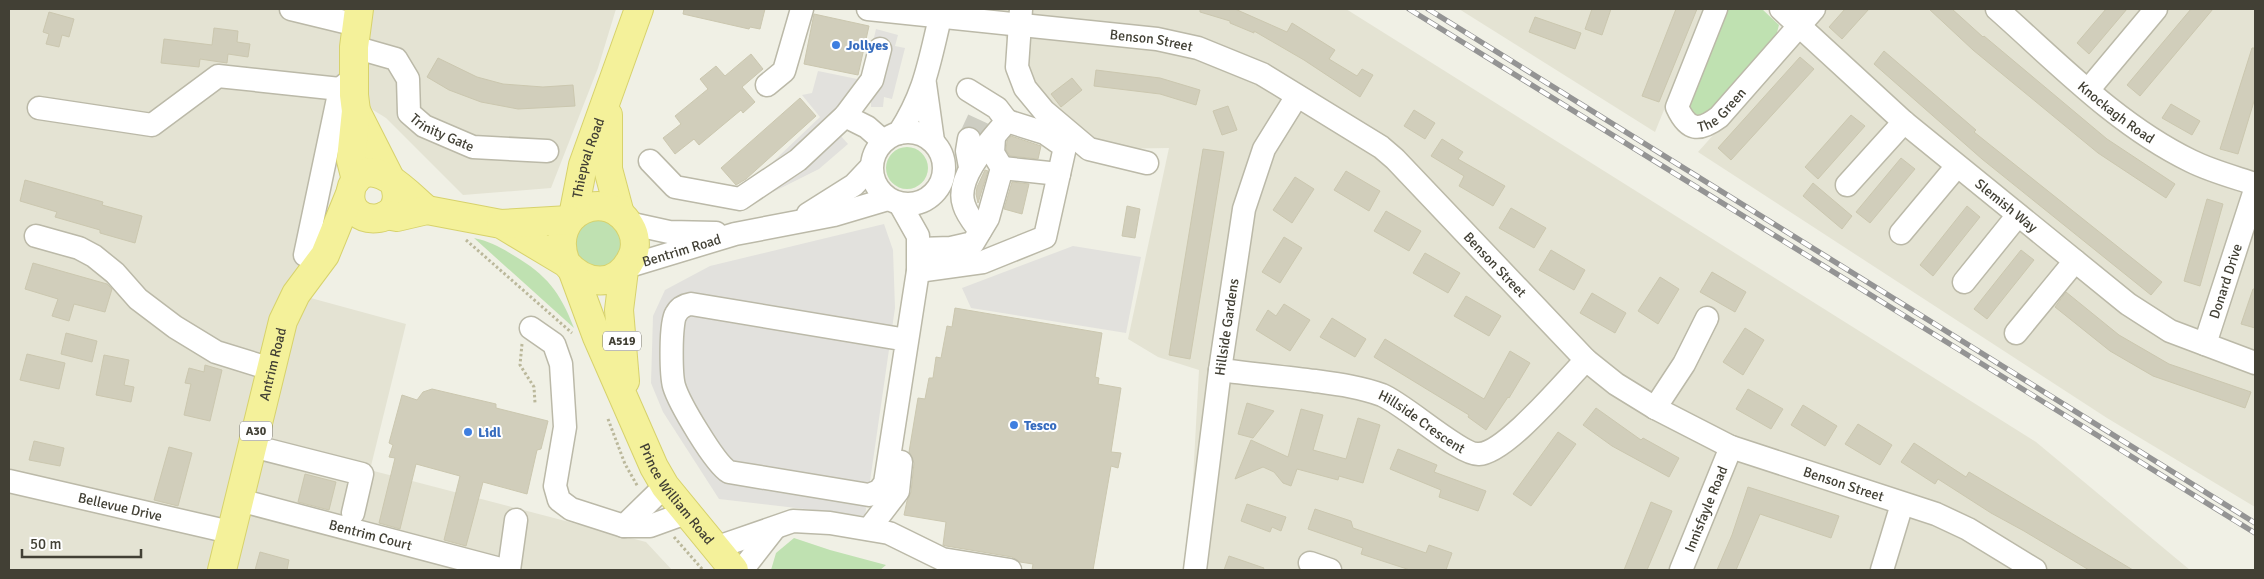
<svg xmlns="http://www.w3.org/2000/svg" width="2264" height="579" viewBox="0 0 2264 579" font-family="Signika,sans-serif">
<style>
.residential{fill:#e4e3d3}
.green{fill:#bfe1b1}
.parking{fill:#e2e1dd}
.building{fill:#d1cebb;stroke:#cbc7af}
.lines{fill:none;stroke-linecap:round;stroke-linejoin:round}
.minor-tunnel{stroke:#cdcdc2;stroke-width:22;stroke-dasharray:22 11;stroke-linecap:butt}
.minor-casing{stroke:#bbb9a8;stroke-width:25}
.major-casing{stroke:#d7d26c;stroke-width:30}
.path{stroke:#bbb89b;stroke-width:3;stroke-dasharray:2.5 2.5;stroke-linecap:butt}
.minor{stroke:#fff;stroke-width:22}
.major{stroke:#f4f19a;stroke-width:28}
.rail-casing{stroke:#949494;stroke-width:5.5}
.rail{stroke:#fff;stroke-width:4;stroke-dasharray:11;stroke-linecap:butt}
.shop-dot{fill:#3f7fe0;stroke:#fff;stroke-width:2}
.labels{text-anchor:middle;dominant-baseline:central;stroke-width:4;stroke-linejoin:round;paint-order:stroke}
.shield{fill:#fff;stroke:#7b7972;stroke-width:1}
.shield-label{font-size:12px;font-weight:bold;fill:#424035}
.street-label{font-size:14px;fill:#424035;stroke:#fff}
.shop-label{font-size:14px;font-weight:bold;fill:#366cbe;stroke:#fff;text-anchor:start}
</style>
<rect width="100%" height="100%" fill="#f0f0e5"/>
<!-- residential -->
<path class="residential" d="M9,9H616L598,68L551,188L463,195L386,118L341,90L296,294L406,324L370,470L646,542L672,570H9Z
M985,9H1346L2036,442L2190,570H1188L1199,370L1158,357L1128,339L1169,148L1111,149L1054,112L1030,86L992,10Z
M1459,9H1705L1655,132Z
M1826,9H2255V507L2107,418L1698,152Z"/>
<!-- green -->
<path class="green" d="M1723,9H1762L1779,25L1775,40L1704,118H1697L1686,103Z
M886 168a21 21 0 1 1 42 0a21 21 0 1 1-42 0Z
M583,219L617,221L624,254L602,270L577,260L571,234Z
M474,238C489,241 500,247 513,255C547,275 560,292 574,328Z
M794,538L830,550L886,565L880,570H771L776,553Z"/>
<!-- parking -->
<path class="parking" d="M876,29L898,35L895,46L905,48L892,99L884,97L883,107H871V96L840,135L848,144L819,169L769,194L754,180L820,117L802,95L812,93L818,71L862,80L869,59Z
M884,224L893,250L895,308L865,516L719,499L663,412L651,383L653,316L665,290L710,266Z
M1073,246L1141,257L1126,333L971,308L962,288Z"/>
<!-- building -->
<path class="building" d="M684,9H765L760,29L750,27L749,29L683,14Z
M1200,9H1235L1287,32L1292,23L1335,50L1329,59L1357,76L1362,69L1373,75L1360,97L1304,60L1254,31V33L1230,23V21L1200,12Z
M1592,9H1611L1602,35L1585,29Z
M1676,9H1697L1659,102L1642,96Z
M1845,9H1869L1842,39L1829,27Z
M1929,9H1952L1983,37L1984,36L2107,139L2175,184L2166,198L2098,153L1973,50Z
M2106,9H2127L2089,54L2077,43Z
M2191,9H2213L2140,96L2127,85Z
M49,12L74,19L69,37L62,35L59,47L46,44L49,34L43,32Z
M814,14L869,26L858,75L804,64Z
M1535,17L1581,33L1575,49L1529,32Z
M214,28L238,31L237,42L250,44L248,57L228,54L227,63L200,59L199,67L161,63L164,39L212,45Z
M2252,48H2255V98L2238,154L2220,149Z
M1884,51L1976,130L1974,132L2162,282L2151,295L1982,159L1874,64Z
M751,54L763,69L742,87L755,102L743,113L741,110L699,145L694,139L675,154L663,138L681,124L675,116L708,89L700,79L716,66L725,76Z
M1800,57L1814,69L1731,160L1718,148Z
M438,58L477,77L503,84L543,87L573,85L575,106L518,109L481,102L449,90L427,77Z
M1096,70L1160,78L1200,90L1196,105L1160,94L1094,86Z
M1072,78L1082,90L1061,107L1051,94Z
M800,98L816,116L746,179L736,185L721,168Z
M2171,104L2200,121L2192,135L2162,118Z
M1228,106L1237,130L1222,135L1213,111Z
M1414,110L1435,123L1425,139L1404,126Z
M1851,115L1865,126L1818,179L1805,167Z
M1011,136L1041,146L1038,159L1010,156L1006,150L1007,141Z
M1442,139L1463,152L1458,159L1505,186L1493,206L1459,186L1464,176L1431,156Z
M1203,149L1224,152L1190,359L1169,355Z
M1901,158L1915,169L1870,223L1856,212Z
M985,170L988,171L978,203L976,194L977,187Z
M1346,171L1380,191L1369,211L1334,190Z
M1295,177L1314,189L1292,223L1273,210Z
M25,180L103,202L102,205L142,216L135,243L100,233V230L55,217L57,212L20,201Z
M1012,182L1029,184L1022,214L1004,209Z
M1813,183L1852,216L1842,229L1803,196Z
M2207,199L2223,204L2200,286L2184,281Z
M1127,206L1140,209L1135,238L1122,236Z
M1967,206L1980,217L1933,276L1920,265Z
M1511,208L1546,228L1534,248L1499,228Z
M1386,211L1421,231L1409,251L1374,231Z
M1284,237L1302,248L1280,283L1262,272Z
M1551,250L1585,270L1574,290L1539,270Z
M2021,250L2034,260L1987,319L1974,309Z
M1425,253L1460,273L1448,293L1413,273Z
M33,263L107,284L112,289L105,312L74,304L69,321L52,316L58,299L25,289Z
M1712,272L1746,292L1735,312L1700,292Z
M1660,277L1679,289L1658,324L1638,311Z
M2253,289H2255V328L2241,324Z
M2066,292L2119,335L2169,364L2251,392L2245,408L2153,376L2110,351L2055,307Z
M1592,293L1626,313L1615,333L1580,313Z
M1466,296L1501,316L1489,336L1454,316Z
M1284,304L1310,320L1290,351L1256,330L1268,310L1276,316Z
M955,308L1102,333L1095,377L1099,378L1098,384L1121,388L1111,452L1121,453L1118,468L1111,466L1093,570H1032L1033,564L1020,562L1012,557L946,546L943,545L946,522L904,515L907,501L911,492L914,463L909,452L918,398L925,399L929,378H933L936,357L941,358L947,326L952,327Z
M1332,318L1366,339L1355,357L1320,337Z
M1745,328L1764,340L1743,375L1723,362Z
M66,333L97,341L92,362L61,354Z
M1385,339L1484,399L1510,351L1530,363L1509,398L1508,397L1486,430L1468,417L1469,415L1374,357Z
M27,354L65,363L59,389L20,380Z
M104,355L129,360L124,385L134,387L131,402L96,395Z
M205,365L222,370L210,421L184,415L191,384L185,383L189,368L204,372Z
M432,389L496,404V408L548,421L541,449L537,450L527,494L483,482L466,546L444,540L460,476L416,464L400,529L379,523L395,458L389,457L393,445L389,443L402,395L417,400L423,392Z
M1748,389L1783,409L1771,429L1736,409Z
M1247,403L1274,411L1253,438L1238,434Z
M1803,405L1837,426L1825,446L1791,425Z
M1596,408L1641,440L1643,438L1679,458L1669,477L1612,446L1583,425Z
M1301,409L1323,415L1313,450L1346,459L1358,418L1380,425L1363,483L1339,476L1338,480L1297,469L1291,486L1283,483L1274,472L1263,467L1235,479L1251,440L1288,457Z
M1858,424L1892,445L1880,465L1845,444Z
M1558,432L1576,444L1531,506L1513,494Z
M34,441L64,448L60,466L29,460Z
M1914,443L1966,477L1969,472L2133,570H2089L2024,531L1991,513L1938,479L1935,484L1901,462Z
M169,447L192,453L178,506L154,500Z
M1398,449L1437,465L1434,472L1486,491L1478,511L1439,497L1441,490L1390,469Z
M305,474L336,482L329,510L298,502Z
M1748,487L1839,516L1831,538L1760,514L1736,570H1717L1732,535Z
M1651,502L1672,511L1647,570H1624Z
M1247,504L1286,517L1281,531L1272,527L1270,532L1241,521Z
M1315,509L1351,521L1353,528L1426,553L1429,545L1452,553L1446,570H1410L1361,554L1363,548L1308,529Z
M260,552L289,560L287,570H255Z
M1229,556L1264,568L1263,570H1224Z"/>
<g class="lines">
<!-- minor-tunnel -->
<path class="minor-tunnel" d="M969,139L981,113"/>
<!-- minor casing -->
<g class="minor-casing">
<g id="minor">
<path d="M291,9L357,25"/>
<path id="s1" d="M868,9L1157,39L1198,48L1262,74L1381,147L1395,159L1586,360L1616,384L1655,408L1731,447L1936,514L1968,529L2035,570"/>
<path d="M1021,9L1017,67L1025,88L1044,111L1089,149L1147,163"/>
<path id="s2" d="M1716,9L1677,107C1688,131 1699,132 1719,117L1814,9"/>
<path id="s3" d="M1781,9L1904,122L2128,304L2170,331L2255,363"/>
<path id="s4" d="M1997,9C2058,63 2117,125 2191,161C2211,171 2234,177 2255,184"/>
<path id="s5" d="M354,47L396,59L408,79L409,113L424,126L473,147L547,151"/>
<path d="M925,84L933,141"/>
<path d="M767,85L784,71L802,9"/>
<path d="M2089,89L2156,9"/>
<path d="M968,90L997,108L1007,121"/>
<path d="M39,108L152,125L218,76L340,89"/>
<path d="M845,116L867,127L883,141"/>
<circle cx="908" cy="168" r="36"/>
<path d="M899,133C925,93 929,63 940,18"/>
<path d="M969,139L967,151L970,167"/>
<path d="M650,161L675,187L740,199L798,160L845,116L872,80L880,49"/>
<path d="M1002,168L1059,174"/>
<path d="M1847,185L1904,122"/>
<path d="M900,204L918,236V271L885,483L879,491L869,495L729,472C715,464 679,403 674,386C671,375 670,323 676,314C679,308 685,305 691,304L907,340"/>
<path d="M808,214L854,185L871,167"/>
<path d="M628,223L669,232L716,233"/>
<path d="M1901,233L1957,166"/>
<path d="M36,236L79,248L94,256L115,273L138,299L175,327L216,352L271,369"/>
<path d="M919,249L951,248L973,243L988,218L1002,168L993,153L994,137"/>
<path d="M305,255L340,89L351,80"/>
<path id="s6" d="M626,267L735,234L834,215L888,199"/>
<path d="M918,271L983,262L1045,237L1065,147L1045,133L1007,121C991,140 954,178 964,205C967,215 974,223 980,231"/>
<path d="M1964,282L2018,215"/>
<path d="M531,328L554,344L561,364L565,427L555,486L559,500L571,509L624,526H650L686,513"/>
<path d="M2016,333L2075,261"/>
<path id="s7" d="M2205,344L2255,190"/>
<path id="s8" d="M1220,370C1252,374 1284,377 1315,381C1337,384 1361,387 1382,395C1406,405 1461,456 1479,454C1506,453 1565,381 1586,360"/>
<path d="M1655,408L1684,364L1707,318"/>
<path d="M252,446L362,474L353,513"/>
<path id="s9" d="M9,481L230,532"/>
<path id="s10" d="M239,500L504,570"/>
<path d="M624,526L665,486"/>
<path d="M869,529L898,491L901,462"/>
<path d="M715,548L793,521L830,523L889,533L942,559L1010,570"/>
<path d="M1310,563L1330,570"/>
<path d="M509,570L516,520"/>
<path d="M742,570L774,529"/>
<path id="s11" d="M1195,570L1220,370L1244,209L1264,149L1297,96"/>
<path id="s12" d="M1681,570L1731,447"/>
<path d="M1882,570L1902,504"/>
</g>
</g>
<!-- major casing -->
<g class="major-casing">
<g id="major">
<path d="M356,111L390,178"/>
<path d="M608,115V169L620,214"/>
<path d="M356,180L351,160L356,111L354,95V47L359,9"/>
<path d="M394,183C411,228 343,230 351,190C352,184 356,179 361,175C382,163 412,198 427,210"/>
<path d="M386,215L397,217L427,210L501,224L566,263C585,285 616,289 631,259C636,251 636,239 632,230C610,183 545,212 566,263"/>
<path id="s13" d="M573,216L583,165L639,9"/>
<path d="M501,224L569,220"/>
<path d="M624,270L619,310L625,381"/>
<path id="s14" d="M573,272L597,337L654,467L665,486L734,570"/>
<path id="s15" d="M222,570L283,321L296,294L325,255L350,194"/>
</g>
</g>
<!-- path -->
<path class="path" d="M466,240L572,333
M522,344L520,365L534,387L535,403
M608,419L625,464L638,487
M674,537L703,570"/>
<!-- minor -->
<use href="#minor" class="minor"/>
<!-- major -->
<use href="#major" class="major"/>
<!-- rail casing -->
<g class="rail-casing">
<path id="rail" d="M1409,9L2255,533
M1428,9L2255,523"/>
</g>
<!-- rail -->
<use href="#rail" class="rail"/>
</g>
<!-- markers -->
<g class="shop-dot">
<circle cx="836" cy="45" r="5"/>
<circle cx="1014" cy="425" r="5"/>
<circle cx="468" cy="432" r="5"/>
</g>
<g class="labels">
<!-- shield labels -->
<g class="shield">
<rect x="603" y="331.5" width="38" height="19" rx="4"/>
<rect x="240" y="421.5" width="32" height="19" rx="4"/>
</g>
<g class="shield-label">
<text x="622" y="341">A519</text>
<text x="256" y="431">A30</text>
</g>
<!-- street labels -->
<g class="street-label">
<text stroke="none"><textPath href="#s1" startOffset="285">Benson Street</textPath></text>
<text stroke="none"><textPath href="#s2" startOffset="166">The Green</textPath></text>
<text stroke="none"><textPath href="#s4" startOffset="158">Knockagh Road</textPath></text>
<text stroke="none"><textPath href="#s5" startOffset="140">Trinity Gate</textPath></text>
<text stroke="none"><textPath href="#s13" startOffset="60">Thiepval Road</textPath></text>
<text stroke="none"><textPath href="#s3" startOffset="299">Slemish Way</textPath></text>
<text stroke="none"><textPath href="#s6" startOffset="58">Bentrim Road</textPath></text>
<text stroke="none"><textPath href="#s1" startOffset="705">Benson Street</textPath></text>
<text stroke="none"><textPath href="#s7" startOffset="66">Donard Drive</textPath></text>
<text stroke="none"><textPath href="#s11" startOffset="245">Hillside Gardens</textPath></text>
<text stroke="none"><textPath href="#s15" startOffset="212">Antrim Road</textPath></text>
<text stroke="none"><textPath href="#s8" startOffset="212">Hillside Crescent</textPath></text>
<text stroke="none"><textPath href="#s1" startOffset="1125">Benson Street</textPath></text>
<text stroke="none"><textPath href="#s14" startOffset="246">Prince William Road</textPath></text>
<text stroke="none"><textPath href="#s9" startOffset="114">Bellevue Drive</textPath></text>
<text stroke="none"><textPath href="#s12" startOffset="66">Innisfayle Road</textPath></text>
<text stroke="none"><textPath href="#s10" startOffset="136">Bentrim Court</textPath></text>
</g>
<!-- shop labels -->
<g class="shop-label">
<text x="846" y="45">Jollyes</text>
<text x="1024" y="425">Tesco</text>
<text x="478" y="432">Lidl</text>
</g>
</g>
<!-- border -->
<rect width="2264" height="579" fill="none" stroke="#424035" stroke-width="20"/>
<!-- scale -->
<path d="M22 549v8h119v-8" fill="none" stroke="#424035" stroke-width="2.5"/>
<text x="30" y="549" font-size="15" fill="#424035" stroke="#ffffff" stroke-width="4" paint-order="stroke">50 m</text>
</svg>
